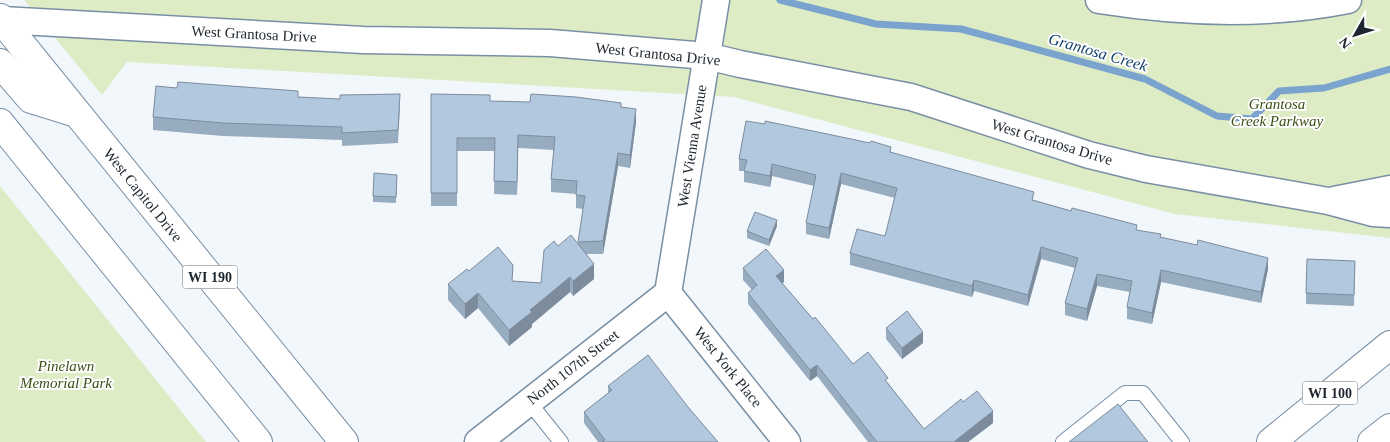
<svg xmlns="http://www.w3.org/2000/svg" width="1390" height="442" viewBox="0 0 1390 442" font-family="'Times New Roman',serif">
<style>
.green{fill:#deecc6}
.lines{fill:none;stroke-linecap:round;stroke-linejoin:round}
.stream{stroke:#7aa4cd;stroke-width:7}
.lane-casing{stroke:#798fa4;stroke-width:16}
.street-casing{stroke:#798fa4;stroke-width:29}
.primary-casing{stroke:#798fa4;stroke-width:30}
.lane{stroke:#fff;stroke-width:14}
.street{stroke:#fff;stroke-width:26}
.primary{stroke:#fff;stroke-width:28}
.wall{fill:#98acc0}
.shaded-wall{fill:#7c8c9c}
.building{fill:#b1c8df;stroke:#7c8c9c}
.labels{text-anchor:middle;dominant-baseline:central;stroke-width:4;stroke-linejoin:round;paint-order:stroke}
.shield{fill:#fff;stroke:#61666d;stroke-width:1}
.shield-label{font-size:14px;font-weight:bold;fill:#1d252e}
.street-label{font-size:15px;fill:#1d252e;stroke:#fff}
.park-label{font-size:15px;font-style:italic;fill:#3c4d13;stroke:#fff}
.water-label{font-size:16px;font-style:italic;fill:#14436a;stroke:#fff}
</style>
<rect width="100%" height="100%" fill="#f2f7fc"/>
<!-- green -->
<path class="green" d="M24,0H1390V238L1175,214L734,97L127,62L102,95Z
M0,186L206,442H0Z"/>
<g class="lines">
<!-- stream -->
<path class="stream" d="M780,0L876,24L961,29L1145,79L1217,116L1252,119L1279,91L1324,88L1390,69"/>
<!-- lane casing -->
<g class="lane-casing">
<path id="lane" d="M529,402L561,442
M1063,442L1125,393H1143L1182,442"/>
</g>
<!-- street casing -->
<g class="street-casing">
<path id="street" d="M1099,0C1181,13 1267,16 1348,0
M2,20L363,40L550,43L707,56L740,64L911,97L1089,155L1146,169L1328,201L1373,213L1390,214
M1334,200L1390,189
M668,293L716,0
M668,293L787,442
M478,442L668,293"/>
</g>
<!-- primary casing -->
<g class="primary-casing">
<path id="primary" d="M0,18L344,442
M0,63L31,99L76,113
M0,123L258,442
M1271,442L1390,345
M1372,442L1390,428"/>
</g>
<!-- lane -->
<use href="#lane" class="lane"/>
<!-- street -->
<use href="#street" class="street"/>
<!-- primary -->
<use href="#primary" class="primary"/>
</g>
<!-- wall -->
<path class="wall" d="M431,94L490,101L621,107L636,122L630,168L618,166L603,254H587L594,279L573,296L570,292L532,324V327L509,346L478,308L465,319L448,300V284L469,271L513,281L541,283L558,246L578,243L583,209L576,208V194L551,192V179L554,150L518,148L517,195L494,194L495,151H457V206H431Z
M298,97L400,107L398,143L342,146V140L223,136L153,130V117Z
M891,152L1034,200L1137,230L1268,269L1261,303L1161,282L1152,324L1127,319V307L1130,292L1097,286L1087,321L1065,315V303L1075,268L1041,259L1028,306L974,291L972,297L850,265V253L885,236L895,198L841,184L829,239L806,234V223L814,186L772,176L770,187L744,182V171H739V159Z
M397,175L396,203L373,202V196Z
M777,226L769,246L747,238V231Z
M1355,261L1354,306L1306,304V293Z
M743,268L784,282L782,283L813,319L853,364L888,383L924,429L963,402L993,423L968,442H868L817,376L810,381L748,304V293L752,290L743,280Z
M886,328L923,343L902,359L886,339Z
M608,386L688,407L718,442H598L584,423V412L608,393Z"/>
<!-- shaded-wall -->
<path class="shaded-wall" d="M636,109V122L630,168V155Z
M518,135V148L517,195V182Z
M618,153V166L603,254V241Z
M772,164V176L770,187V176Z
M841,173V184L829,239V228Z
M777,220V226L769,246V240Z
M1041,247V259L1028,306V295Z
M1268,258V269L1261,303V292Z
M594,264V279L573,296V281Z
M784,270V282L776,288V276Z
M1161,270V282L1152,324V313Z
M1097,274V286L1087,321V309Z
M570,277V292L532,324V327L509,346V330L530,310Z
M974,280V291L972,297V286Z
M478,293V308L465,319V304Z
M923,332V343L902,359V348Z
M817,365V376L810,381V370Z
M993,411V423L968,442H955V441Z"/>
<!-- building -->
<path class="building" d="M178,82L298,91V97L340,99V95L400,94L398,130L342,133V127L223,123L153,117L156,86L177,88Z
M431,94L490,95V101L530,102L531,94L576,97L621,103V107L636,109L630,155L618,153L603,241L578,242L585,196L576,195L577,181L551,179L555,137L518,135L517,182L494,181L495,138H457V193H431Z
M746,121L765,124V121L870,143L871,141L891,147L890,152L1034,192L1032,200L1071,211L1072,208L1137,225L1136,230L1161,234L1160,237L1197,245L1198,240L1268,258L1261,292L1161,270L1152,313L1127,307L1132,281L1097,274L1087,309L1065,303L1078,258L1041,247L1028,295L974,280L972,286L850,253L857,229L885,236L897,188L841,173L829,228L806,223L816,175L772,164L770,176L744,171L747,160L739,159Z
M374,173L397,175L396,197L373,196Z
M755,212L777,220L769,240L747,231Z
M571,235L594,264L573,281L570,277L530,310L532,312L509,330L478,293L465,304L448,284L467,269L469,271L498,247L513,265L512,281L541,283L544,250L554,241L558,246Z
M766,249L784,270L776,276L813,319L815,317L853,364L868,352L888,378L885,380L924,429L961,399L963,402L977,391L993,411L955,441V442H877L817,365L810,370L748,293L757,285L743,268Z
M1307,259L1355,261L1354,295L1306,293Z
M907,311L923,332L902,348L886,328Z
M648,355L688,407L718,442H602L605,440L584,412L612,390L608,386Z
M1118,404L1148,442H1069Z"/>
<g class="labels">
<!-- shield labels -->
<g class="shield">
<rect x="182.5" y="265.5" width="55" height="23" rx="4"/>
<rect x="1302.5" y="381.5" width="55" height="23" rx="4"/>
</g>
<g class="shield-label">
<text x="210" y="277">WI 190</text>
<text x="1330" y="393">WI 100</text>
</g>
<!-- street labels -->
<g class="street-label">
<text transform="translate(254 34) rotate(3)">West Grantosa Drive</text>
<text transform="translate(658 54) rotate(6)">West Grantosa Drive</text>
<text transform="translate(1052 142) rotate(17)">West Grantosa Drive</text>
<text transform="translate(692 146) rotate(-81)">West Vienna Avenue</text>
<text transform="translate(143 195) rotate(51)">West Capitol Drive</text>
<text transform="translate(573 367) rotate(-38)">North 107th Street</text>
<text transform="translate(728 367) rotate(51)">West York Place</text>
</g>
<!-- park labels -->
<g class="park-label">
<text x="1277" y="104">Grantosa<tspan x="1277" dy="17">Creek Parkway</tspan></text>
<text x="66" y="366">Pinelawn<tspan x="66" dy="17">Memorial Park</tspan></text>
</g>
<!-- water labels -->
<g class="water-label">
<text transform="translate(1098 52) rotate(16)">Grantosa Creek</text>
</g>
</g>
<!-- north arrow -->
<g transform="translate(1355 35) rotate(231)" stroke="#ffffff" stroke-width="4" paint-order="stroke">
<path d="M0-4L9 19L0 12L-9 19Z" fill="#1d252e"/>
<text y="-8" font-size="14" font-weight="bold" text-anchor="middle" fill="#1d252e">N</text>
</g>
</svg>
